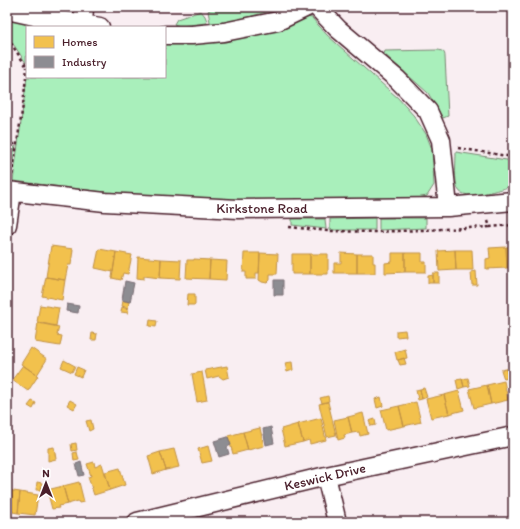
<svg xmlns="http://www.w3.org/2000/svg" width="520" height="529" viewBox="0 0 520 529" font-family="Itim,sans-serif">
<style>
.green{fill:#a9efbb;stroke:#7a8773}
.homes{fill:#f2c14e;stroke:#c09044}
.industry{fill:#8d8d92;stroke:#796c73}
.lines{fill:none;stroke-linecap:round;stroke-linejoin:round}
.street-casing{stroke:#4a1f2b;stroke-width:21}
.path{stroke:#4a1f2b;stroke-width:2.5;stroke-dasharray:3 3;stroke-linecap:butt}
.street{stroke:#fff;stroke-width:18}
.labels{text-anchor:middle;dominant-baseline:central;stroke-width:4;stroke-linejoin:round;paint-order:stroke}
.street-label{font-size:14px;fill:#4a1f2b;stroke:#fff}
</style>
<rect width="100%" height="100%" fill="#f9eef2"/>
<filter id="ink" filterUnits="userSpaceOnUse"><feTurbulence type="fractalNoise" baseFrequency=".025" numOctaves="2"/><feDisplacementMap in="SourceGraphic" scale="8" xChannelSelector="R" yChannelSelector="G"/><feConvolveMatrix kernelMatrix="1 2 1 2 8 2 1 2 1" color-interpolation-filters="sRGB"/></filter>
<g filter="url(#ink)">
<!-- green -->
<path class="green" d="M214,7H283L235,21L212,24L210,22L208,11Z
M201,11L205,16L207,21L206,23L180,26L174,24L177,19Z
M7,16L31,21V27H27L26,63L7,35Z
M307,17L312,18L327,35L398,98L414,116L426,134L432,149L434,185L427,196L414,199L280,201L181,198L103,192L13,181L27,77H165V41Z
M438,50C443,51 445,52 445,57L448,116L443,118L428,93L384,54L385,51Z
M16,146L10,176L7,175V152Z
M456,152L513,161V186C502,188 464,203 458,189C454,181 456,162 456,152Z
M375,218V230H330V219Z
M379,218H426V228L379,230Z
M292,219H325L326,229L292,225Z"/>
<!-- homes -->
<path class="homes" d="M7,86H12L10,102H7Z
M7,102H10L9,116H7Z
M51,246L73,249L71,265H68L65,280L46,277Z
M506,247H513V267L507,268Z
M506,247L507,268L486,269V259L490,258L489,248Z
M99,249L116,252L113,272L95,268Z
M455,250H472L473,270H456Z
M455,250L456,270L439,271L438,251Z
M116,252L132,255L128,274L123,273L121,280L112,278Z
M244,253H260L259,273H256V279H246V272H243Z
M260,253L278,254L277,274H270V280L267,283L262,282L259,280Z
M341,253L357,254V273H334V263H341Z
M392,253H405V272L385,273V263L392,262Z
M405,253H422V262H426V272H405Z
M292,254H310V274H292Z
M310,254H328V274H310Z
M357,254H373V263H375V273H357Z
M138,257L161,259L160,278L144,276V279L137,278Z
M161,259L181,260L180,279L160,278Z
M194,259L210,260L209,279L186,278L187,260H194Z
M210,260L227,261L226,280L209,279Z
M476,271L477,285H472L471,272Z
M433,273H439V283H433Z
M433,275V283H428V276Z
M46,277L65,280L62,300L42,296Z
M188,294H195V305H187Z
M123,301L129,302L128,308L122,306Z
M40,305L59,308L56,326L37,322Z
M122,307L128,309V313L121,312Z
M150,320L157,321L156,327L149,326Z
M38,323L59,327L57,335L62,336L60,346L35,342Z
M405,330L406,336L396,337V331Z
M92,333L97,334L96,340H91Z
M31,348L47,359L37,375L21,364Z
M405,349L407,358L397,360L395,352Z
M404,358L406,364L400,365L398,360Z
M64,360L75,366L72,372L61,367Z
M292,362L293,370L287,372L285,363Z
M23,365L38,376L28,391L12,380Z
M227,366L229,377L223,379L219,376L207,379L205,370Z
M77,367L84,370L81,377L74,374Z
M511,368L513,377L509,378L506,369Z
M506,369L509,378L504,379L501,370Z
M202,372L207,400L197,402L192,374Z
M468,378L470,386L464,387L462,379Z
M462,379L464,387L458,389L456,380Z
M504,381L508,400L491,404L487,385Z
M487,385L491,404L474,408L469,389Z
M424,388L427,397L422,399L420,389Z
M420,389L422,399L418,400L416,390Z
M459,391L464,410L449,414L444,395Z
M444,395L449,414L431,418L426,399Z
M328,396L329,401L322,403L320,398Z
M381,397L383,406L377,408L375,399Z
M70,400L77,404L74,409L67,405Z
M32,401L36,403L33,409L28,406Z
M328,402L336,435L327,437L319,404Z
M416,402L421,422L404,426L399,406Z
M399,406L404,426L386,430L381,410Z
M363,413L368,434L360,436L359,432L352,433L348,417Z
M348,417L352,433L344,435L345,438L338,440L334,420Z
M321,418L326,440L310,444L309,440L303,442L298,424Z
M375,419L376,425L371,426L369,421Z
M91,420L93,429L89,431L86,421Z
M298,424L303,442L285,446L281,429Z
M260,428L264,446L248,450L243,432Z
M243,432L248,450L233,454L228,436Z
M76,443L77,450L72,451L71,444Z
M208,446L212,461L202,463L198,449Z
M54,447L56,459L48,461V448Z
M174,449L179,467L166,470L160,452Z
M77,452L79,460L74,461L73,453Z
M160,452L166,470L153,474L148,456Z
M94,462L95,467L102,464L110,490L94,495L88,477L91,476L87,464Z
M120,468L125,485L110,490L105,472Z
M37,482L42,483L41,490H36Z
M79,482L84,502L79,503L78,501L68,504L63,486Z
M63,486L68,504L58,506L59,508L52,509L47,490Z
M7,490L20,492L18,513L7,511Z
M20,492L38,495L35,515L18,513Z"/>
<!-- industry -->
<path class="industry" d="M274,280H283V295H274Z
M125,281L134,283L130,302L122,300Z
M67,304L79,306L78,313L66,311Z
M271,427L274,443L266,445L263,429Z
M228,437L231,445L227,447L229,454L219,457L214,441Z
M81,462L84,475L79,476L76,464Z"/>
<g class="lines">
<!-- street casing -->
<g class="street-casing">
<path id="street" d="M317,7L338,29L397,79L428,111L441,140L448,207
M7,10L34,16L100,27
M83,25L84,7
M165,35H192L224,32L278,21L307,7
M7,191L105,202L238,209L448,207L513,201
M7,225L12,192
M326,476L337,522
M137,522L326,476L513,436"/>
</g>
<!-- path -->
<path class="path" d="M7,38L27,67
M7,148L17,142
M458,148L513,157
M12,175L23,105L27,67
M488,221L490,227L513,225
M289,227L328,231L376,232L490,227"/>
<!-- street -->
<use href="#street" class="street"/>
</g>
</g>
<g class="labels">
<!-- street labels -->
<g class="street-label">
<text x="262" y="208">Kirkstone Road</text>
<text transform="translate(325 477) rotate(-13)">Keswick Drive</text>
</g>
</g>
<!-- margin -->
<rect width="520" height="529" fill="none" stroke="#fff" stroke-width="24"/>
<rect x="12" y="12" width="496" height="505" fill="none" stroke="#4a1f2b" stroke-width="1.5" filter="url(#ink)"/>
<!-- legend -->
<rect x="26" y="26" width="140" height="52" fill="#ffffff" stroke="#b7a5aa"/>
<rect x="34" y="36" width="20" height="12" fill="#f2c14e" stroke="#b7a5aa"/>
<text x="62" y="46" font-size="12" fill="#4a1f2b">Homes</text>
<rect x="34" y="56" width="20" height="12" fill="#8d8d92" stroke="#b7a5aa"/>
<text x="62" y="66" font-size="12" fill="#4a1f2b">Industry</text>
<!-- north arrow -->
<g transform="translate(46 483)" stroke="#ffffff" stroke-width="3" paint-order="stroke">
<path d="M0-3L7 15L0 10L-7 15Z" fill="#4a1f2b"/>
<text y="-6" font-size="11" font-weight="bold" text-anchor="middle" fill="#4a1f2b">N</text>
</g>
</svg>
